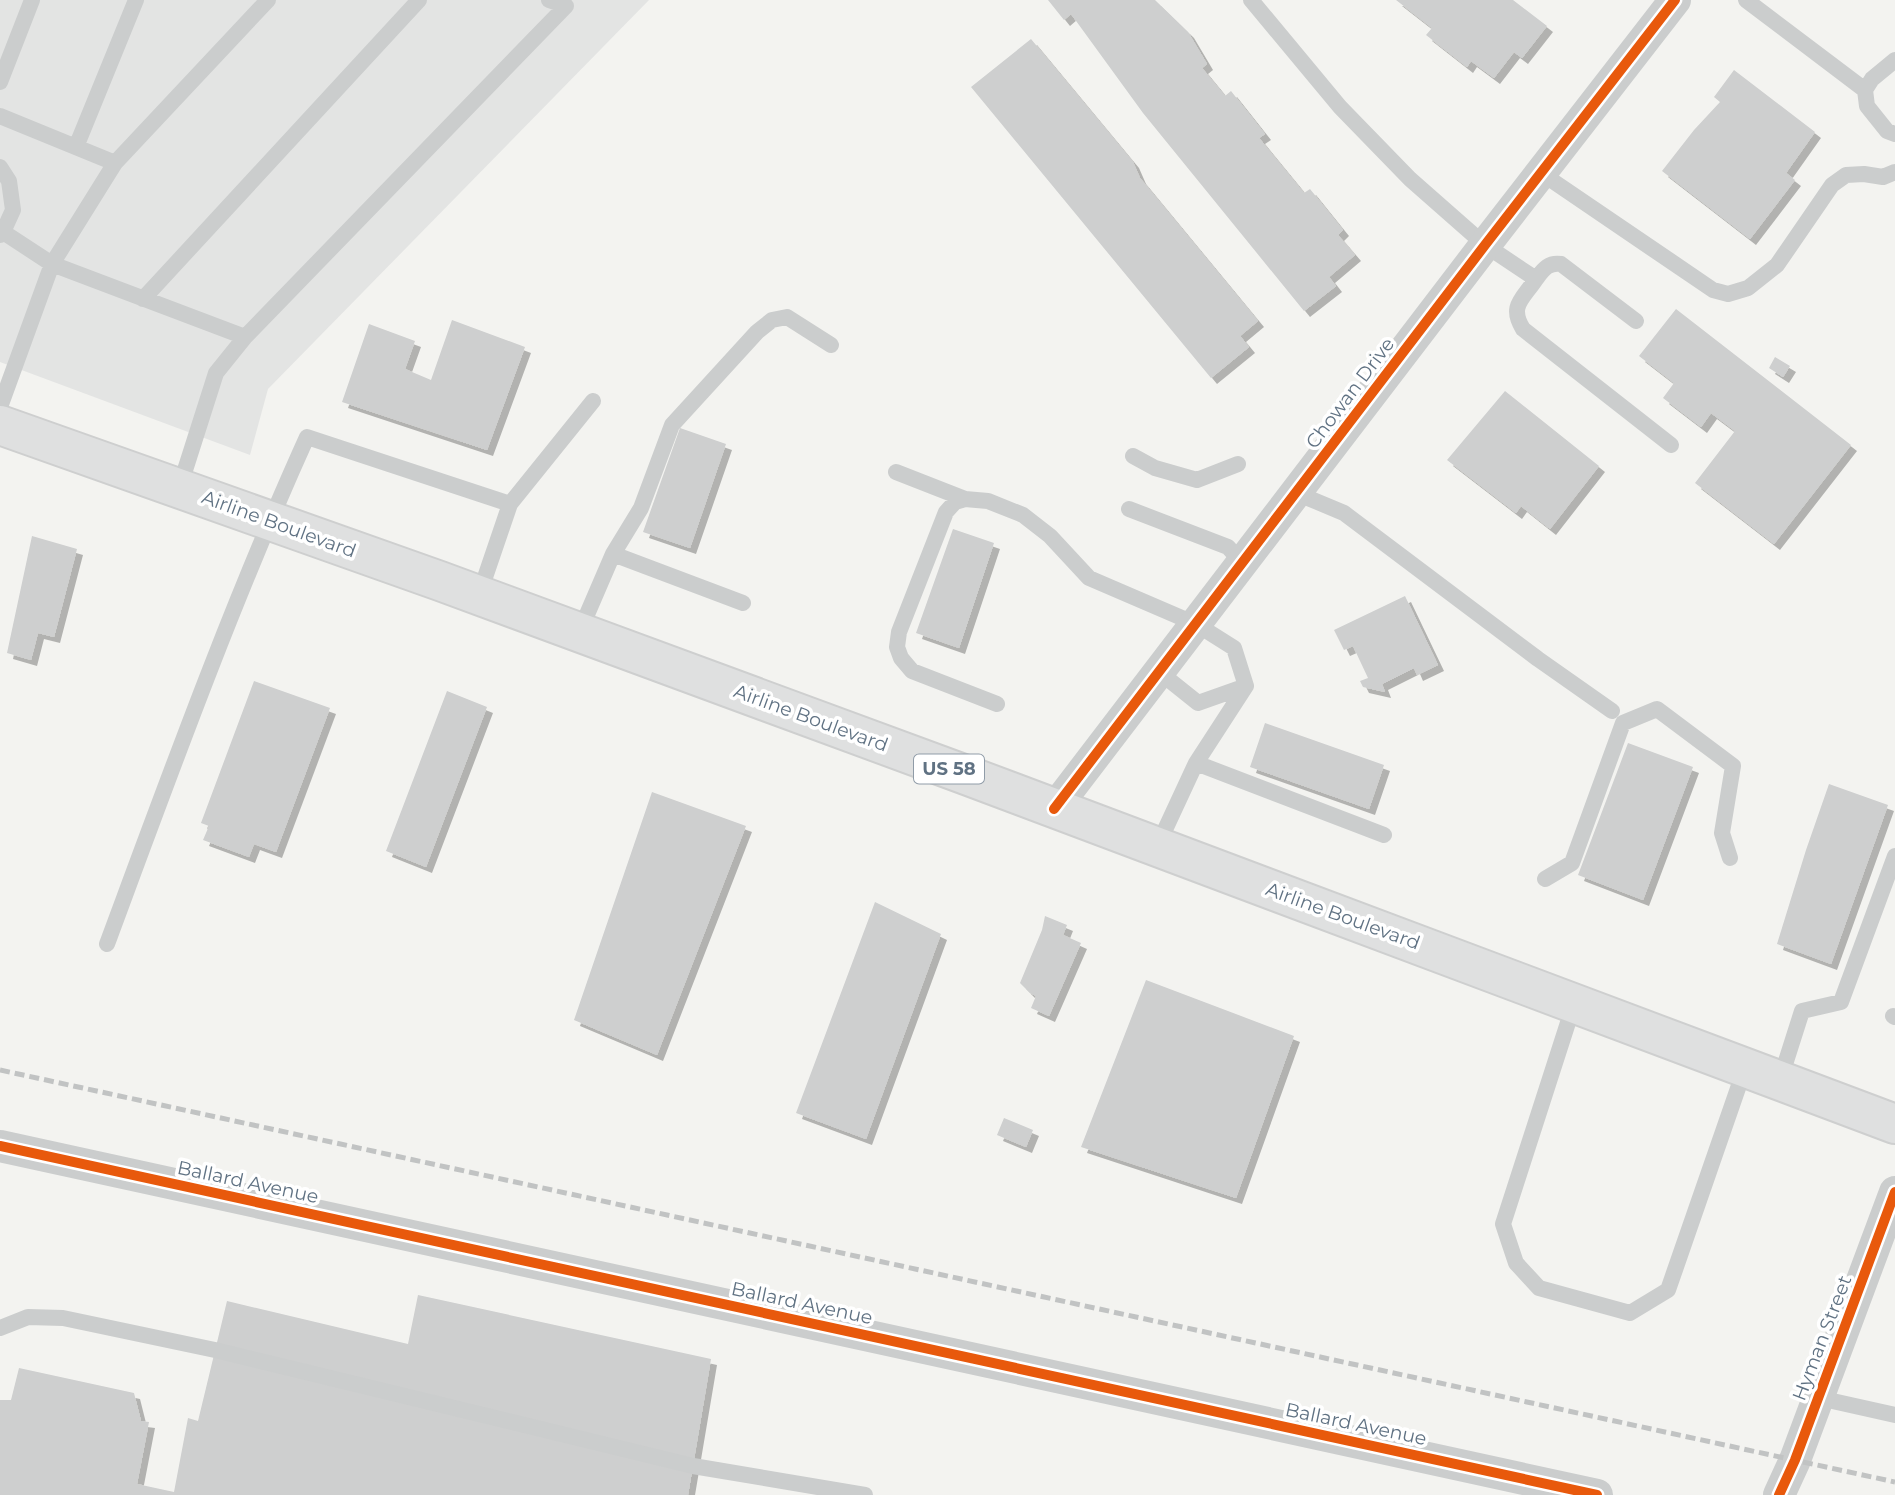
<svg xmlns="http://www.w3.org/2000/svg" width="1895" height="1495" viewBox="0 0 1895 1495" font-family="Montserrat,sans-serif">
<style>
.built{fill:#e3e4e3}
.building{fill:#cecfcf;filter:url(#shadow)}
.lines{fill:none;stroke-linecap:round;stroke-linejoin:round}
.primary-casing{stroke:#cecfcf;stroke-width:42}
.service{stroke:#cbcdcd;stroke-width:16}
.minor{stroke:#cbcdcd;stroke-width:32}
.primary{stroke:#dfe0e0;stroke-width:38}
.rail{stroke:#c1c3c3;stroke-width:5;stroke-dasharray:10 5;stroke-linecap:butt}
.cycleway-casing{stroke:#fff;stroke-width:15}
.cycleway{stroke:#e8590c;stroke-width:10}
.labels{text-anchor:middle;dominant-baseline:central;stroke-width:7;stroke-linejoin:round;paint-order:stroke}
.shield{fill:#fff;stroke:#909ca8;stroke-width:2}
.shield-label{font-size:18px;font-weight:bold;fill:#607283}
.street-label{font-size:19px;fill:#607283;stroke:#fff}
</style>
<defs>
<filter id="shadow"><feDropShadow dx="6" dy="6" stdDeviation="0" flood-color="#0004"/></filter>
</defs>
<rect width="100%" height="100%" fill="#f3f3f0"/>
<!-- built -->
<path class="built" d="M0,0H649L268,389L250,455L0,362Z"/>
<!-- building -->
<path class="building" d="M1048,0H1155L1188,32L1207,64L1202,68L1225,96L1231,91L1265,134L1259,138L1304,193L1310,189L1343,230L1338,235L1355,255L1329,277L1336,286L1304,311L1143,113L1071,14L1064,20Z
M1396,0H1513L1547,26L1522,58L1514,52L1494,78L1471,61L1467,67L1426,35L1432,28Z
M1031,39L1133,162L1140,178L1258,321L1240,336L1249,347L1211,378L971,87Z
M1734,70L1815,132L1786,173L1795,180L1750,239L1662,171L1694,130L1720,102L1714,97Z
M1676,309L1851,445L1774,544L1695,483L1735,431L1711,413L1701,427L1663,398L1674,383L1639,356Z
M452,320L525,347L487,450L342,402L369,324L415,341L405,369L431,380Z
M1775,357L1790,366L1783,377L1769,368Z
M1505,391L1599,466L1550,529L1521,506L1516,513L1447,460Z
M680,428L726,444L690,548L643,532Z
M953,529L994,543L959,648L916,633Z
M32,536L77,549L54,637L38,633L31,660L7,653Z
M1405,596L1438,665L1417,675L1414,668L1382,684L1385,692L1363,687L1360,681L1368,678L1353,646L1344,650L1334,630Z
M254,681L330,708L276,852L254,844L249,857L203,840L209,826L201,823Z
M447,691L487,707L426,867L386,851Z
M1265,723L1384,765L1369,809L1250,767Z
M1628,743L1693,767L1643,900L1578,875Z
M1829,784L1888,805L1831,964L1777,944L1806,850Z
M652,792L746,826L657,1055L574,1020Z
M875,902L941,934L866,1139L796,1113Z
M1045,916L1067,925L1063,935L1081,943L1049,1016L1031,1008L1036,996L1030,993L1020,983L1042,930Z
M1146,980L1294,1036L1236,1198L1081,1147Z
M1004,1118L1033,1130L1026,1147L997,1135Z
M418,1295L711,1359L688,1495H0V1400H11L19,1368L134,1393L141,1421L149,1422L137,1484L174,1492L188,1418L198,1421L227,1301L408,1344Z"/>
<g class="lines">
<!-- primary casing -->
<g class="primary-casing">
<path id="primary" d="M0,425L440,581L966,775L1895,1124"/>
</g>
<!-- service -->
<path class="service" d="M1251,0L1340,107L1410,179L1485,245L1536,279C1522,300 1509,306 1523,329L1671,445
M1746,0L1865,90
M1895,60L1872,79L1865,90L1867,106L1887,131L1895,134
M0,82L32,0
M0,116L115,163
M76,147L136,0
M0,167L9,181L13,210L3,232
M1541,173L1713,290L1728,294L1748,288L1777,265L1832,185L1846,175L1864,174L1883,177L1895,172
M0,235L3,232L52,264L115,163L268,0
M1536,279C1543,270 1548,262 1561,264L1636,321
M143,299L419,0
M0,407L52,264L245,337
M1133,456L1155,468L1197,480L1238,464
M896,472L965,499L988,501L1023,515L1050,536L1089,578L1196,624L1234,648L1246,686
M179,489L216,373L245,337L566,6L549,0
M1296,493L1344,513L1538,659L1612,711
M965,499L955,502L946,512L899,632L897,647L901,658L912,671L997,704
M510,504L593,401
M1129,509L1228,547L1242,563
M613,554L743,603
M579,633L613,554L641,508L672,425L757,332L772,320L787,317L831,345
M1158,671L1198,703L1246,686
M1196,763L1384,835
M1157,847L1196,763L1246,686
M1545,879L1572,863L1623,723L1657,709L1733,766L1722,833L1730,858
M107,944C170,774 232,603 307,437L510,504L479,595
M1574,1004L1503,1224L1516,1263L1539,1288L1630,1313L1668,1290L1745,1068
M1893,1016L1895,1017
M1780,1080L1802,1011L1841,1002L1895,856
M0,1328L28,1317L63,1318L215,1350L693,1466L865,1495
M1819,1398L1895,1415"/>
<!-- minor -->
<path class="minor" d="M1054,809L1485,245L1675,0
M0,1146L1597,1495
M1779,1495L1795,1460L1895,1192"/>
<!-- primary -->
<use href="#primary" class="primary"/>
<!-- rail -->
<path class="rail" d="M0,1070L1895,1482"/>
<!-- cycleway casing -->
<g class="cycleway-casing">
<path id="cycleway" d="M1054,809L1485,245L1675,0
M0,1146L1597,1495
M1779,1495L1795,1460L1895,1192"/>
</g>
<!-- cycleway -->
<use href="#cycleway" class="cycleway"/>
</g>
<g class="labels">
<!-- shield labels -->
<rect class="shield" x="914" y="754.5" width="70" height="29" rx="5"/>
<g class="shield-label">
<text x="949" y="769">US 58</text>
</g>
<!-- street labels -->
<g class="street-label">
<text transform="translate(1350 393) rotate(-53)">Chowan Drive</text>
<text transform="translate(279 524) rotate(20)">Airline Boulevard</text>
<text transform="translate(811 718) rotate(20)">Airline Boulevard</text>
<text transform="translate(1343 916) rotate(20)">Airline Boulevard</text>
<text transform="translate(248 1182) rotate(12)">Ballard Avenue</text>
<text transform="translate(802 1303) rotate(12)">Ballard Avenue</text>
<text transform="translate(1822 1338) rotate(-69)">Hyman Street</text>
<text transform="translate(1356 1424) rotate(12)">Ballard Avenue</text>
</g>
</g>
</svg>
